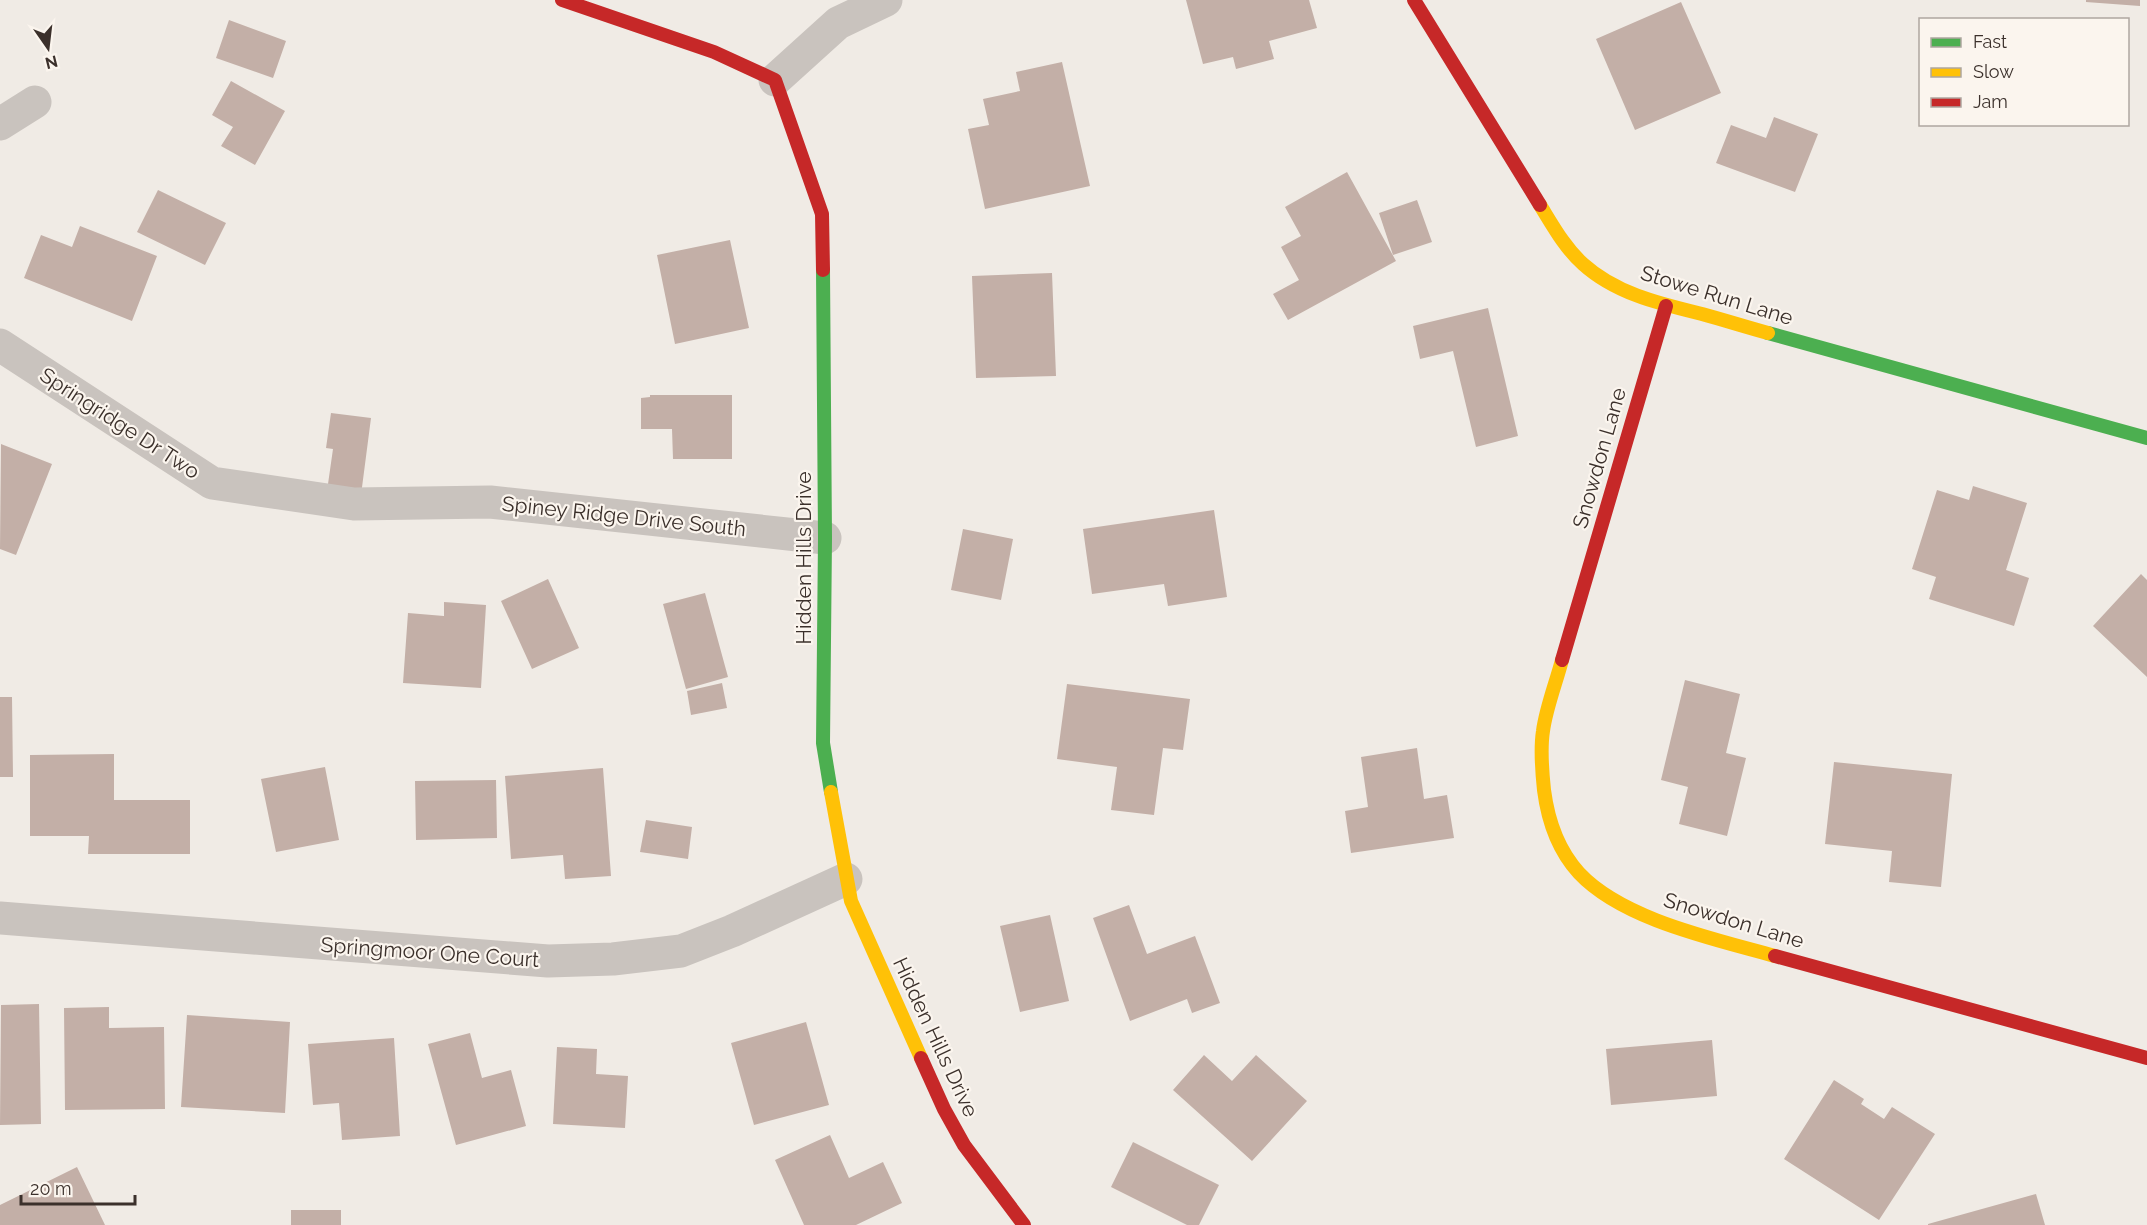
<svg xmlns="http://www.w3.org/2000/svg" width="2147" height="1225" viewBox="0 0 2147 1225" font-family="Raleway,sans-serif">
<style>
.building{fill:#c3afa7}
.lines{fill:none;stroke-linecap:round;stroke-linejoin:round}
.street{stroke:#c9c3be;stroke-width:33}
.fast{stroke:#4caf50;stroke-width:14}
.slow{stroke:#ffc107;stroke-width:14}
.jam{stroke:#c62828;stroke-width:14}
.labels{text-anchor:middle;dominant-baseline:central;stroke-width:4.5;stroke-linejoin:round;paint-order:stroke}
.street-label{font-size:21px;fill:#3b302b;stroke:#fbf5ee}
</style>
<rect width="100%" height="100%" fill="#f0ebe5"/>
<!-- building -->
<path class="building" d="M1186,0H1309L1317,28L1269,41L1274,59L1236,69L1233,57L1203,64Z
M2086,0H2140V6L2086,2Z
M1681,2L1721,93L1635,130L1596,39Z
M229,20L286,41L273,78L216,58Z
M1062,62L1090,186L985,209L968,129L989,125L983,99L1020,91L1016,72Z
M231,81L285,111L255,165L221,146L233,127L212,115Z
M1774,117L1818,134L1795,192L1716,163L1731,125L1766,138Z
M1347,172L1396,261L1288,320L1273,294L1299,280L1281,247L1301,236L1285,207Z
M158,190L226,223L205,265L137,232Z
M1417,200L1432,242L1393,255L1379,213Z
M80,226L157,256L132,321L24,278L41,235L72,247Z
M730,240L749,328L675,344L657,255Z
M1052,273L1056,376L976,378L972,276Z
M1488,308L1518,436L1476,447L1453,351L1420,359L1413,326Z
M650,395H732V459H673L672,429H641V398L650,397Z
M331,413L371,418L361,495L327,491L333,449L326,448Z
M1,444L52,464L16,555L0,549Z
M1973,486L2027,503L2006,570L2029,578L2014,626L1929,599L1936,577L1912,569L1937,490L1969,500Z
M1214,510L1227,597L1168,606L1164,584L1092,594L1083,529Z
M963,529L1013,539L1001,600L951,590Z
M2141,574L2147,580V677L2093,626Z
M548,579L579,648L532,669L501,601Z
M705,593L728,677L686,689L663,604Z
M444,602L486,605L481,688L403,683L408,613L444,616Z
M1685,680L1740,694L1726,753L1746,758L1727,836L1679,824L1688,787L1661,780Z
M722,683L727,708L691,715L687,691Z
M1067,684L1190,699L1183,750L1163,748L1154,815L1111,810L1117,767L1057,759Z
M0,697H12L13,777H0Z
M1417,748L1424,799L1447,795L1454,838L1351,853L1345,811L1368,807L1361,757Z
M114,754V800H190V854H88L89,836H30V755Z
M1834,762L1952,774L1941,887L1889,882L1892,851L1825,844Z
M325,767L339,840L276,852L261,779Z
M603,768L611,876L565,879L563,855L511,859L505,776Z
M496,780L497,838L416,840L415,781Z
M646,820L692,827L688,859L640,852Z
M1129,905L1147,954L1195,936L1220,1003L1192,1013L1187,999L1130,1021L1093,918Z
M1050,915L1069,1001L1020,1012L1000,926Z
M39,1004L41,1124L0,1125L1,1005Z
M109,1007V1028L164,1027L165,1109L65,1110L64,1008Z
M187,1015L290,1022L285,1113L181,1107Z
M806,1022L829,1105L754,1125L731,1043Z
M470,1033L482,1078L511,1070L526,1126L456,1145L428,1044Z
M394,1038L400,1136L342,1140L339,1103L313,1105L308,1044Z
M1712,1040L1717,1096L1611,1105L1606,1049Z
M557,1047L597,1049L596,1074L628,1076L625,1128L553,1124Z
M1204,1055L1232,1081L1256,1055L1307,1101L1252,1161L1173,1090Z
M1834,1080L1864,1099L1861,1104L1884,1119L1892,1107L1935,1134L1879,1220L1784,1159Z
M830,1135L849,1178L883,1162L902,1203L856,1225H804L775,1160Z
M1133,1142L1219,1185L1199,1225H1187L1111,1187Z
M77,1167L105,1225H0V1205Z
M2036,1194L2045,1225H1928V1224Z
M291,1210H341V1225H291Z"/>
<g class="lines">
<!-- street -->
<path class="street" d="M775,80L838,23L886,0
M0,124L35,102
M0,345L212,483L354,504L490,502L825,538
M0,918L548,961L613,959L681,951L732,931L846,879"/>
<!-- fast -->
<path class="fast" d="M823,270L825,538L823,743L831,792
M1768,333L2147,438"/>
<!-- slow -->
<path class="slow" d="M1540,205C1553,226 1565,248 1583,264C1616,294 1661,304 1702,314C1724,320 1746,327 1768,333
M1562,660C1556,683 1546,708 1543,731C1540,750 1542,771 1544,790C1548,821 1558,850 1579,873C1623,920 1715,939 1775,956
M831,792L851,901L921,1058"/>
<!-- jam -->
<path class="jam" d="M562,0L714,52L775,80L822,214L823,270
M1414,0L1540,205
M1562,660L1666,306
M1775,956L2147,1058
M921,1058L944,1109L964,1145L1024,1225"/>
</g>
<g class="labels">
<!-- street labels -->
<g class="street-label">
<text transform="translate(1717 295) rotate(17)">Stowe Run Lane</text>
<text transform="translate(120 423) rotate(33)">Springridge Dr Two</text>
<text transform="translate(1599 458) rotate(-74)">Snowdon Lane</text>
<text transform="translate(624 516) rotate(6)">Spiney Ridge Drive South</text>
<text transform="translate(803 558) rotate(-90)">Hidden Hills Drive</text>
<text transform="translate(1734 920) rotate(17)">Snowdon Lane</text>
<text transform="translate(430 952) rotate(4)">Springmoor One Court</text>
<text transform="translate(936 1037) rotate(65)">Hidden Hills Drive</text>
</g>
</g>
<!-- legend -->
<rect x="1919" y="18" width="210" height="108" fill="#fbf5ee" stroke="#aea6a0" stroke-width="1.5"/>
<rect x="1931" y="38" width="30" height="9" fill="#4caf50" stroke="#aea6a0" stroke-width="1.5"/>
<text x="1973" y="48" font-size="18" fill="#3b302b">Fast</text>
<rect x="1931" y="68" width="30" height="9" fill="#ffc107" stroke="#aea6a0" stroke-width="1.5"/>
<text x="1973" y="78" font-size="18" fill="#3b302b">Slow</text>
<rect x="1931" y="98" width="30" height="9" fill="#c62828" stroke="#aea6a0" stroke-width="1.5"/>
<text x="1973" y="108" font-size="18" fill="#3b302b">Jam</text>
<!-- north arrow -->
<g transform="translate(48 48) rotate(166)" stroke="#fbf5ee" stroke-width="4.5" paint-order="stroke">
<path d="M0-4.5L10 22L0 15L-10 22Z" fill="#3b302b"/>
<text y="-9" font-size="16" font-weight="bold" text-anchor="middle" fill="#3b302b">N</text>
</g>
<!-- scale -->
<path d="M21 1195v9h114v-9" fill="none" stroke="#3b302b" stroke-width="3"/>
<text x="30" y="1195" font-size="18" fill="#3b302b" stroke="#fbf5ee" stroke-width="4.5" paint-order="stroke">20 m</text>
</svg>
